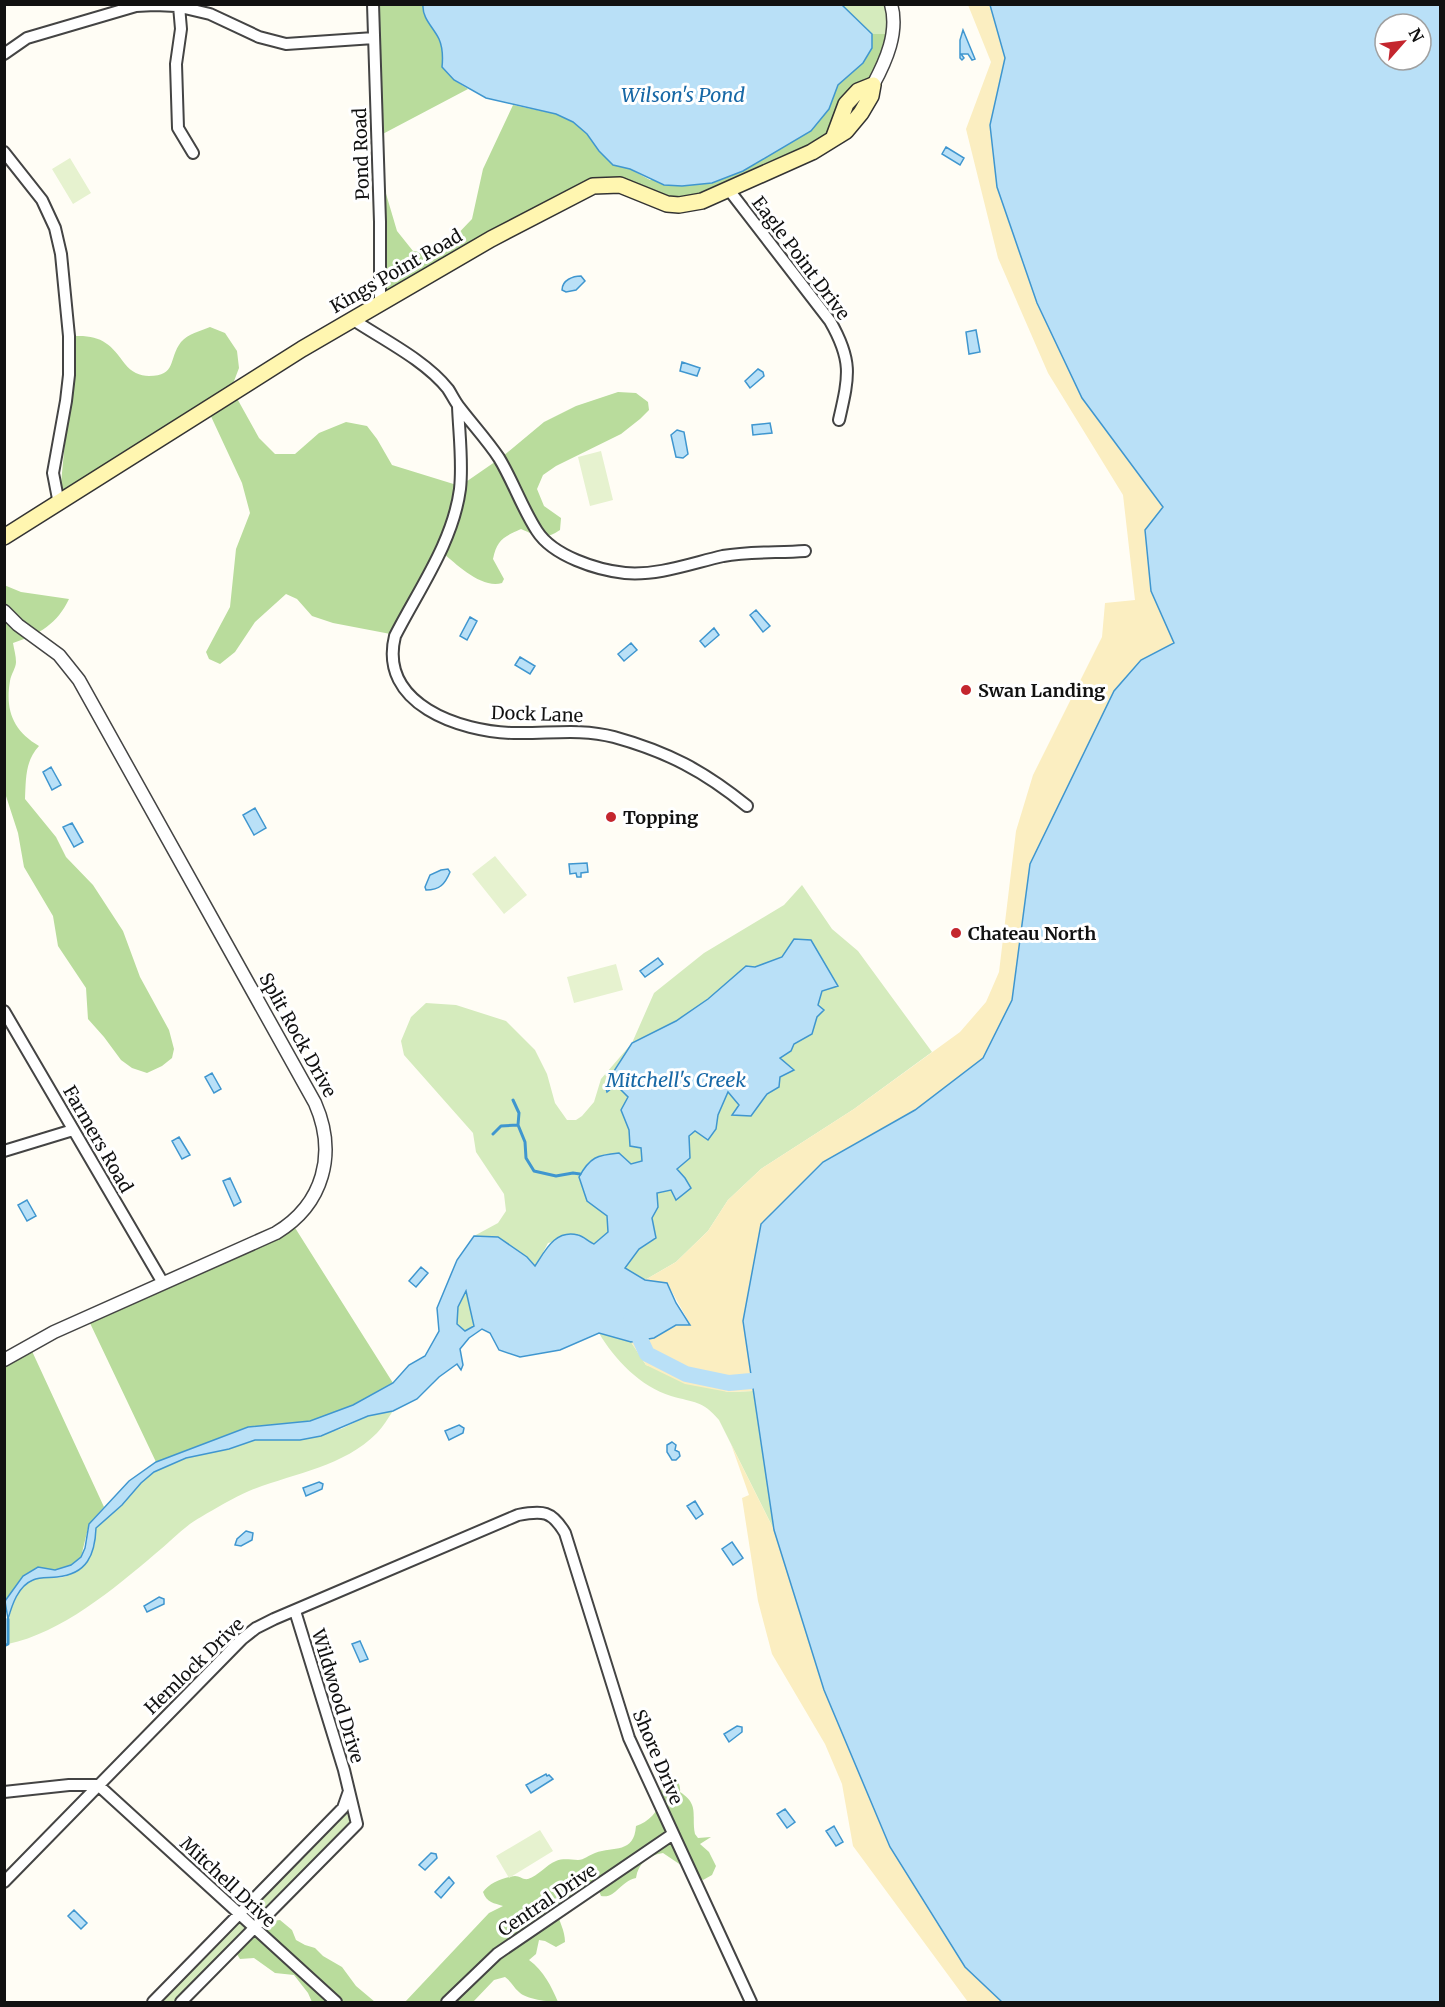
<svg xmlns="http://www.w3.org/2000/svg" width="1445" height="2007" viewBox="0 0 1445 2007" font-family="Merriweather,serif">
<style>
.green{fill:#d5ebbd}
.forest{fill:#b9dc9c}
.sand{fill:#fbeec1}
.pitch{fill:#e6f2cf}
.water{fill:#b9e0f7;stroke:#3f96cf;stroke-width:1.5;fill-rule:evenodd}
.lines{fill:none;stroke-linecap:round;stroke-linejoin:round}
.stream{stroke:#3f96cf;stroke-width:3}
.river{stroke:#b9e0f7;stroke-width:16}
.minor-casing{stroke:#444;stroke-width:14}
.tertiary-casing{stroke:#444;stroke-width:15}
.secondary-casing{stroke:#333;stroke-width:18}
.minor{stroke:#fff;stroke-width:10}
.tertiary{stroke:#fff;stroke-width:12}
.secondary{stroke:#fff6b0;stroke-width:15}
.poi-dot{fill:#c4262e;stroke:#fff;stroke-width:2}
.labels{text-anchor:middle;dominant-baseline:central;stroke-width:6;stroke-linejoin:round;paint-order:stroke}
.street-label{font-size:18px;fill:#111;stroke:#fff}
.poi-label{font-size:18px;font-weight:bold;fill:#111;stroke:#fff;text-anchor:start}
.water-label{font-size:20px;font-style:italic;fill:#1768a6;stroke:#fff}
</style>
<rect width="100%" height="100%" fill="#fffdf5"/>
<!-- green -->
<path class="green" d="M842,5H891L893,34H872Z
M802,885L832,929L858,951L932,1052L854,1109L761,1169L728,1200L708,1231L676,1262L645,1280L624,1268L639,1249L656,1238L652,1218L658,1207L657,1193L671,1190L676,1199L685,1178L677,1169L689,1159L642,1161L631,1164L619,1153C597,1155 589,1157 579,1177L587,1201L607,1216L608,1232L594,1244L578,1235L548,1243L536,1266L527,1257L498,1237L474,1236L498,1223L506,1211L504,1194L476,1152L473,1133L404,1055L401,1041L411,1017L426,1003L456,1005L506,1021L535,1050L547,1074L555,1103L567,1120H576L582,1116L594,1102L601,1079L632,1043L654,993L704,953L784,905Z
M466,1290L474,1326L465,1332L457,1324L458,1307Z
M599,1333L631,1342L646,1365L728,1392L753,1391L774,1530L719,1420C702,1400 695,1403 671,1396C641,1387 614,1359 599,1333Z
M393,1411C388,1418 383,1427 377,1433C342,1468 293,1473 249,1491C233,1498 216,1508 201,1517C184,1526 170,1542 155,1554C114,1589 61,1633 8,1644C8,1623 9,1587 34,1579C44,1576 57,1580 67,1576C70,1574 74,1570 78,1567C94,1555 95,1548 96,1528L122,1505L141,1483L154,1472L186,1458L229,1449L255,1440H300L341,1429L368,1416Z
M349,1791L357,1824L181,2002H153L343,1808Z"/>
<!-- forest -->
<path class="forest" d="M373,5H423C423,18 433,27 439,39C443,48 443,57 442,67L454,80L468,89L377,137Z
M872,34H893L881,70L858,91L833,139L679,205L603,184L380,303L379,170L397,231L413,251L428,253L450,242L472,219L483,169L513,105L556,114L573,122L587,134L599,151L613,165L630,169L650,180L766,156L811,131L829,109L838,85L863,63L872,48Z
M210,327L225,333L237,351L239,368L231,389L60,494L75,336C101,335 111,344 125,364C131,372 140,376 149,376C177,376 168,359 181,342C188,334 200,331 210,327Z
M618,392L636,393L648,402L649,410L640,419L621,434L556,466L543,475L537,489L544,506L561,518L560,530C544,541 537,536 521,529C503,537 497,540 493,559L504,579L502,583C482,589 457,565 443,553L401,636L333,623L312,616L297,599L286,594L255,622L235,652L220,664L209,659L206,652L230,607L236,549L250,513L242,483L208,410L234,393L259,438L275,454H295L319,433L346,422L367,426L377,439L392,465L460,486L502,457L544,422L576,406Z
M4,585L21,592L69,599C57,624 40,634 13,643C14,649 16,656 16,662C16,668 11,674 10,681C5,710 13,731 39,746C25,761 26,779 25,799L56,837L66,857L93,885L123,931L140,977L169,1030L174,1049L172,1058L162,1066L147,1073L132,1068L121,1060L104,1037L88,1019L86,988L58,946L53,916L24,867L18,833L5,793Z
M292,1223L393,1383L353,1405L310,1421L248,1427L156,1462L89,1321Z
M31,1349L104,1507L89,1524L81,1557L71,1565L55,1570L38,1567L23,1576L5,1601V1363Z
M668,1776C676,1778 681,1783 680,1792C700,1805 691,1815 695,1834L698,1838L711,1837L700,1844L709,1852L716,1866L712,1875L703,1880L663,1853C649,1855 638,1863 636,1878C619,1882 616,1899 601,1896L599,1891L604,1888L596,1887L557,1911C559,1922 565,1930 565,1942L556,1947L545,1941L539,1940L536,1954L529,1960C544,1971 551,1986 558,2002C550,2002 525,1999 519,1992C513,1987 512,1982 505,1977L494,1980L473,2002H405L489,1913L503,1906C494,1903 487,1903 483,1892C489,1883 504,1877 515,1876C520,1876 523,1880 528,1879C538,1876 546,1865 556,1861C564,1858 570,1860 578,1860C584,1860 589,1855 595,1853C614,1846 634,1854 636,1826C648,1822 659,1812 661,1798C663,1786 656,1787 668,1776Z
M280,1920L292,1930L296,1940L305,1945L315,1948L323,1956L342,1967L356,1986L375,2002H312L308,1993L294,1975L275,1973L254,1958L240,1959L235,1951C249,1938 261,1922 280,1920Z"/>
<!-- sand -->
<path class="sand" d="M968,5H990L1005,58L990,125L997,188L1037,303L1082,398L1163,507L1145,530L1151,591L1175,643L1141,660L1030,864L1012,1000L983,1058L915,1110L743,1321L753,1391L728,1392L685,1384L646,1365L631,1342L654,1338L676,1325L690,1324L667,1283L645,1280L676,1262L708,1231L728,1200L761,1169L854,1109L960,1032L986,1002L999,972L1016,831L1033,775L1102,637L1105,603L1135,600L1123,495L1048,373L998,258L966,129L991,62Z
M731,1444L774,1530L824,1690L890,1847L965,1967L1002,2002H968L853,1846L842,1784L825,1744L772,1654L758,1601L742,1498L749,1495Z"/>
<!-- pitch -->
<path class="pitch" d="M70,158L91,193L73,204L52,169Z
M601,451L613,500L590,506L578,457Z
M495,856L527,895L504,914L472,874Z
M616,964L623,990L574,1003L567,977Z
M540,1830L553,1851L509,1878L496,1856Z"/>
<!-- water -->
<path class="water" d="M423,5H842L872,34V48L863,63L838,85L829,109L811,131L743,171L712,183L682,186L664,185L630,169L613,165L599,151L587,134L573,122L556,114L486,98L454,80L442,67C443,57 443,48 439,39C433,27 422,18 423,5Z
M990,5H1440V2002H1002L965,1967L890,1847L824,1690L774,1530L743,1321L761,1224L823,1162L915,1110L983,1058L1012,1000L1030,864L1114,691L1141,660L1174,643L1151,591L1145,530L1163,507L1082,398L1037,303L997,187L990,125L1005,58ZM1385,24H1421V60H1385Z
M963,30L975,59L972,60L968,54H961L964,58L962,60L960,58V40Z
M946,147L964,158L960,165L942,154Z
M581,276L585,281L576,290L566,292L562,290C562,280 573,276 581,276Z
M976,330L980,352L969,354L966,332Z
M682,362L700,368L697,376L680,371Z
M758,369L763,372L764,376L750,388L745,381Z
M770,423L772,433L753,435L752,425Z
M677,430L684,432L688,454L683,458L676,457L671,435Z
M756,610L770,626L763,632L750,615Z
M470,617L477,621L467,640L460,636Z
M714,628L719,635L705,647L700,641Z
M631,643L637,650L624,661L618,654Z
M520,657L535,666L530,674L515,665Z
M51,767L61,785L52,790L43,772Z
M255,808L266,828L254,835L243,815Z
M72,823L83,842L74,847L63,827Z
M587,863L588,872L581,873V877H577L576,873L570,874L569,864Z
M441,870L448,869L450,872C445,884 440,890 426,890L425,887L430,875Z
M794,939L811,940L838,986L822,991L818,1005L824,1010L817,1017L812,1034L794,1044L791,1051L780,1058L794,1070L780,1077L779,1087L767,1094L751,1116L732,1115L739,1105L728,1092L718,1115L716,1129L708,1140L695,1131L689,1136L690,1158L677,1169L685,1178L691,1188L676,1200L671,1190L657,1193L658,1207L652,1218L656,1238L639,1249L625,1268L645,1280L667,1283L676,1303L690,1325H676L654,1338L631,1342L599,1333L560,1350L520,1357L499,1350L490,1333L482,1329L469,1338L460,1349L463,1365L461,1370L457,1364L439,1377L417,1399L393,1411L368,1416L321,1436L300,1440H255L229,1449L186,1458L154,1472L141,1483L122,1505L96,1528C95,1555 87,1574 57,1577C50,1578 40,1577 33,1580C18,1586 12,1605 8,1619L5,1601L23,1576L38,1567L55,1570L71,1565L81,1557L85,1548L89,1524L129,1481L156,1462L248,1427L310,1421L353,1405L393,1383L409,1365L425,1356L439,1331L437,1308L457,1260L474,1236L498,1237L527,1257L535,1266C545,1251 555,1229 578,1235C583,1236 589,1242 594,1244L608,1232L607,1216L587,1201L579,1177C590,1157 597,1155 619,1153L631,1164L642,1161L641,1148L630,1146L629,1130L621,1110L628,1097L616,1085L607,1092L605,1085L632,1043L676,1021L708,999L746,966L755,967L782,957ZM466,1291L474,1326L465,1331L457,1324L458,1307Z
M658,958L663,964L645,977L640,971Z
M212,1073L221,1089L214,1093L205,1077Z
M179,1137L190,1155L182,1159L172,1141Z
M230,1178L241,1202L234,1206L223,1181Z
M27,1200L36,1216L27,1221L18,1205Z
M421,1267L428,1273L416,1287L409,1281Z
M459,1425L464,1428L463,1433L449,1440L445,1431Z
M672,1442L676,1445L675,1450L679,1452L680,1456L676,1460H672L667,1452V1445Z
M319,1482L323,1484L322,1489L306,1496L303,1488Z
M695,1501L703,1514L696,1519L687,1506Z
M246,1531L253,1533L252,1540L241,1546L235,1545L237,1539Z
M732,1542L743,1558L733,1565L722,1549Z
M159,1597L164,1599V1604L147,1612L144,1606Z
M360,1641L368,1659L360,1662L352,1644Z
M737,1726L742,1727V1732L729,1742L724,1734Z
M546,1774L547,1776L549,1775L553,1779L531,1793L526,1785Z
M785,1809L795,1822L787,1828L777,1814Z
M834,1826L843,1842L836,1846L826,1831Z
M431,1853L436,1854L437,1858L425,1870L419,1865Z
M449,1877L454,1883L441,1898L435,1892Z
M74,1910L87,1923L81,1929L68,1916Z"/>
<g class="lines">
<!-- stream -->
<path class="stream" d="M513,1100L519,1113L518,1125
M493,1134L501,1126L518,1125L525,1142L526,1158L534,1171L556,1176L573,1173L580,1174
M4,1646L8,1644V1619"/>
<!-- river -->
<path class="river" d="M631,1319L647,1354L686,1374L729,1383L751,1381"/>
<!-- minor casing -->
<g class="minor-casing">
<path id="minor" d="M373,4L380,222V303
M179,6L181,29L176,64L178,128L193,153
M4,54L27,38L136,6L155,5L176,6L210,14L259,37L286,44L374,38
M4,152L42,200L55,228L61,254L69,336V375L66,401L53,473L59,504
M729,190L830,321C853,361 849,376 839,420
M352,319C382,339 425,360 448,389C452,395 455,402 460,408C473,425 487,440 499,458C513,481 522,508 537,531C553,556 597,570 625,573C658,576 692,563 723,556C750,551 778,553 805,551
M458,406C459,433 463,462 460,489C453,542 419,589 395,636C378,704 460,732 514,733C548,734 580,728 614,737C668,752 704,771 747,806
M4,1011L163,1283
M4,1151L73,1130
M4,1792L69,1785H98L336,2002
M4,1882L242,1639L256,1628L274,1619L518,1515C543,1510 552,1511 565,1533L629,1738L751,2002
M153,2002L343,1808L349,1791
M181,2002L357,1824L344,1770L295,1611
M447,2002L497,1954L673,1834"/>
</g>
<!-- tertiary casing -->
<g class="tertiary-casing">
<path id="tertiary" d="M873,85C886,61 899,32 891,4
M4,611L18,625L59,655L79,680L315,1103C337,1153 324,1204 276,1233L54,1332L4,1360"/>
</g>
<!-- secondary casing -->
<g class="secondary-casing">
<path id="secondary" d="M4,537L302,349L491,239L593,186L620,185L667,204L679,205L702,201L812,152L846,131L861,113L871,96L873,85L858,91L846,104L833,139"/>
</g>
<!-- minor -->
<use href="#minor" class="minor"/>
<!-- tertiary -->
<use href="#tertiary" class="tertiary"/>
<!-- secondary -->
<use href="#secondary" class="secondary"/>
</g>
<!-- markers -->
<g class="poi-dot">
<circle cx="966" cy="690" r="6"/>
<circle cx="611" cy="817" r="6"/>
<circle cx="956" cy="933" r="6"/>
</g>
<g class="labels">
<!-- street labels -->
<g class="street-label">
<text transform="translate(361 154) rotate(-92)">Pond Road</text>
<text transform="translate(801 258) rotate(53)">Eagle Point Drive</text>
<text transform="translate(396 271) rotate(-30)">Kings Point Road</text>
<text transform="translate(537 714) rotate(2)">Dock Lane</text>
<text transform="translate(298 1035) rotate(61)">Split Rock Drive</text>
<text transform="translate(98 1139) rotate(60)">Farmers Road</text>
<text transform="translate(194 1666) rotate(-44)">Hemlock Drive</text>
<text transform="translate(338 1696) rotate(73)">Wildwood Drive</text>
<text transform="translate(658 1757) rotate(67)">Shore Drive</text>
<text transform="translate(228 1882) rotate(43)">Mitchell Drive</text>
<text transform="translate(547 1900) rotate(-34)">Central Drive</text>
</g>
<!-- poi labels -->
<g class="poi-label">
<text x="978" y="690">Swan Landing</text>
<text x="623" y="817">Topping</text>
<text x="968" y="933">Chateau North</text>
</g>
<!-- water labels -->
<g class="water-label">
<text x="683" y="94">Wilson's Pond</text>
<text x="676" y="1079">Mitchell's Creek</text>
</g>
</g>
<!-- border -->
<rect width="1445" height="2007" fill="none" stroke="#111111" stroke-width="12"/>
<!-- north arrow -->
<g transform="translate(1403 42) rotate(62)"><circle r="28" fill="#ffffff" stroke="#a0a0a0" stroke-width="1.5"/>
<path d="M0-4.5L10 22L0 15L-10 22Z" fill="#c4262e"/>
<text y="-9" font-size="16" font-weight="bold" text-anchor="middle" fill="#111111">N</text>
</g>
</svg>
